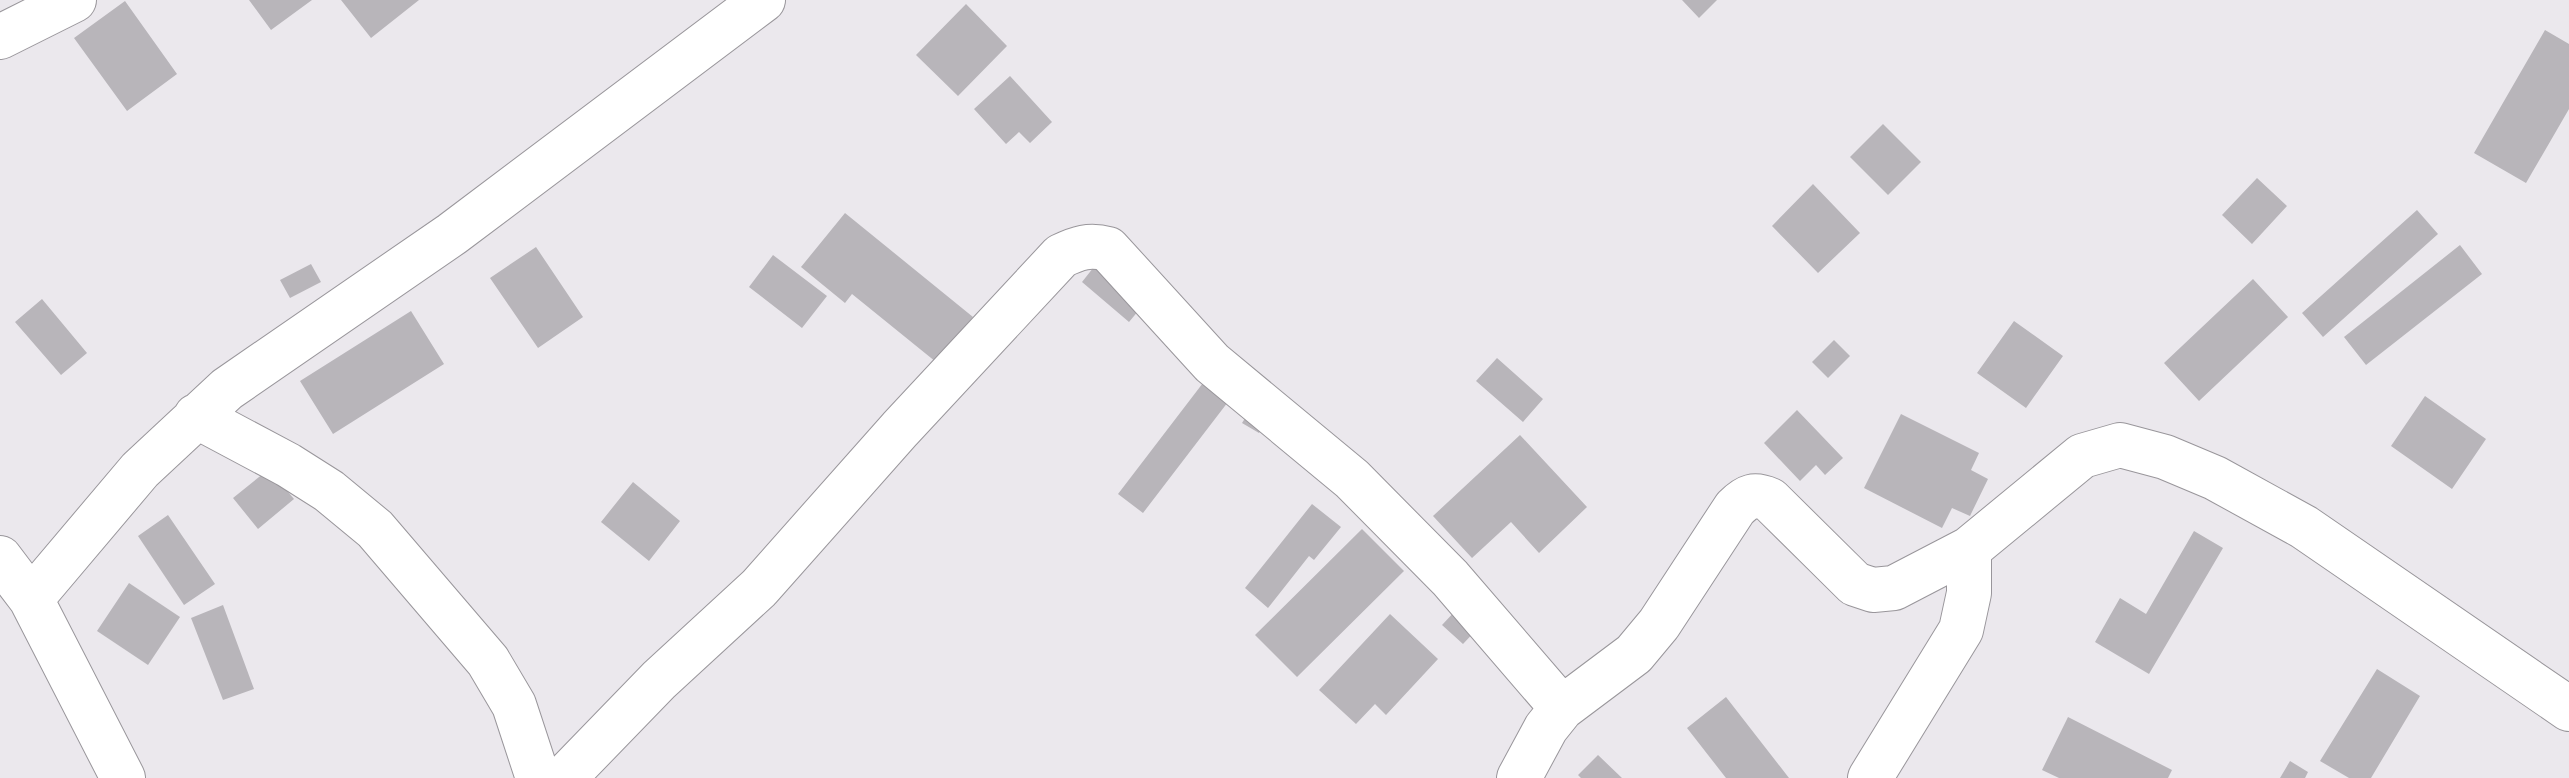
<svg xmlns="http://www.w3.org/2000/svg" width="2569" height="778" viewBox="0 0 2569 778" font-family="Signika,sans-serif">
<style>
.building{fill:#b8b5ba}
.lines{fill:none;stroke-linecap:round;stroke-linejoin:round}
.minor-casing{stroke:#99969b;stroke-width:46}
.minor{stroke:#fff;stroke-width:44}
</style>
<rect width="100%" height="100%" fill="#ebe8ed"/>
<!-- building -->
<path class="building" d="M249,0H312L271,30Z
M341,0H419L371,38Z
M1682,0H1717L1699,18Z
M125,1L177,74L127,111L74,38Z
M966,4L1007,46L958,96L916,55Z
M2545,30L2569,44V109L2526,183L2474,153Z
M1010,76L1052,122L1030,143L1019,132L1006,144L974,109Z
M1883,124L1921,162L1888,195L1850,157Z
M2257,178L2287,206L2252,244L2222,215Z
M1813,184L1860,233L1818,273L1772,226Z
M2417,210L2438,234L2323,337L2302,313Z
M845,213L973,317L936,362L852,294L845,303L801,267Z
M2460,245L2482,274L2366,365L2344,337Z
M536,247L583,317L538,348L490,278Z
M773,255L827,296L802,328L749,287Z
M1101,258L1149,298L1129,322L1082,282Z
M311,264L321,282L290,298L280,280Z
M2253,279L2288,317L2199,401L2164,363Z
M42,299L87,353L61,375L15,322Z
M411,311L444,364L333,434L300,381Z
M2014,321L2063,356L2026,408L1977,373Z
M1834,340L1850,356L1828,378L1812,362Z
M1497,358L1543,399L1523,422L1476,381Z
M1206,379L1231,398L1143,513L1118,494Z
M2425,396L2486,439L2452,489L2391,446Z
M1797,410L1843,458L1825,475L1816,465L1800,481L1764,443Z
M1249,412L1266,422L1259,433L1242,423Z
M1901,414L1979,453L1971,470L1988,479L1970,516L1952,508L1942,528L1864,488Z
M1520,435L1587,507L1539,553L1511,522L1472,558L1433,516Z
M269,469L294,499L258,529L233,498Z
M633,482L680,521L649,561L601,522Z
M1312,504L1341,527L1314,560L1309,556L1268,608L1245,588Z
M168,515L215,584L184,605L138,536Z
M1362,529L1404,571L1297,677L1255,635Z
M2194,531L2223,548L2149,674L2095,642L2120,598L2146,614Z
M129,583L180,617L148,665L97,631Z
M223,605L254,689L223,700L191,618Z
M1458,608L1479,627L1463,644L1442,625Z
M1390,614L1438,659L1386,715L1375,704L1356,724L1319,690Z
M2377,669L2420,696L2371,778H2349L2320,761Z
M1726,697L1789,778H1726L1687,728Z
M2068,717L2172,770L2168,778H2059L2042,770Z
M1598,755L1622,778H1581L1578,775Z
M2290,761L2308,772L2305,778H2280Z"/>
<g class="lines">
<!-- minor casing -->
<g class="minor-casing">
<path id="minor" d="M0,37L74,0
M196,416L288,465L329,491L375,529L488,661L514,705L538,778
M0,558L31,599L123,778
M31,599L140,470L227,389L452,234L763,0
M564,778L659,680L759,588L900,429L1061,256C1078,248 1089,244 1108,249L1212,363L1352,479L1450,578L1562,708
M1519,778L1546,728L1562,708L1634,654L1659,624L1735,508C1747,496 1754,493 1770,500L1855,584L1873,590L1894,588L1969,549L2082,456L2120,445L2165,457L2215,478L2304,527L2569,709
M1870,778L1961,630L1969,593V549"/>
</g>
<!-- minor -->
<use href="#minor" class="minor"/>
</g>
</svg>
